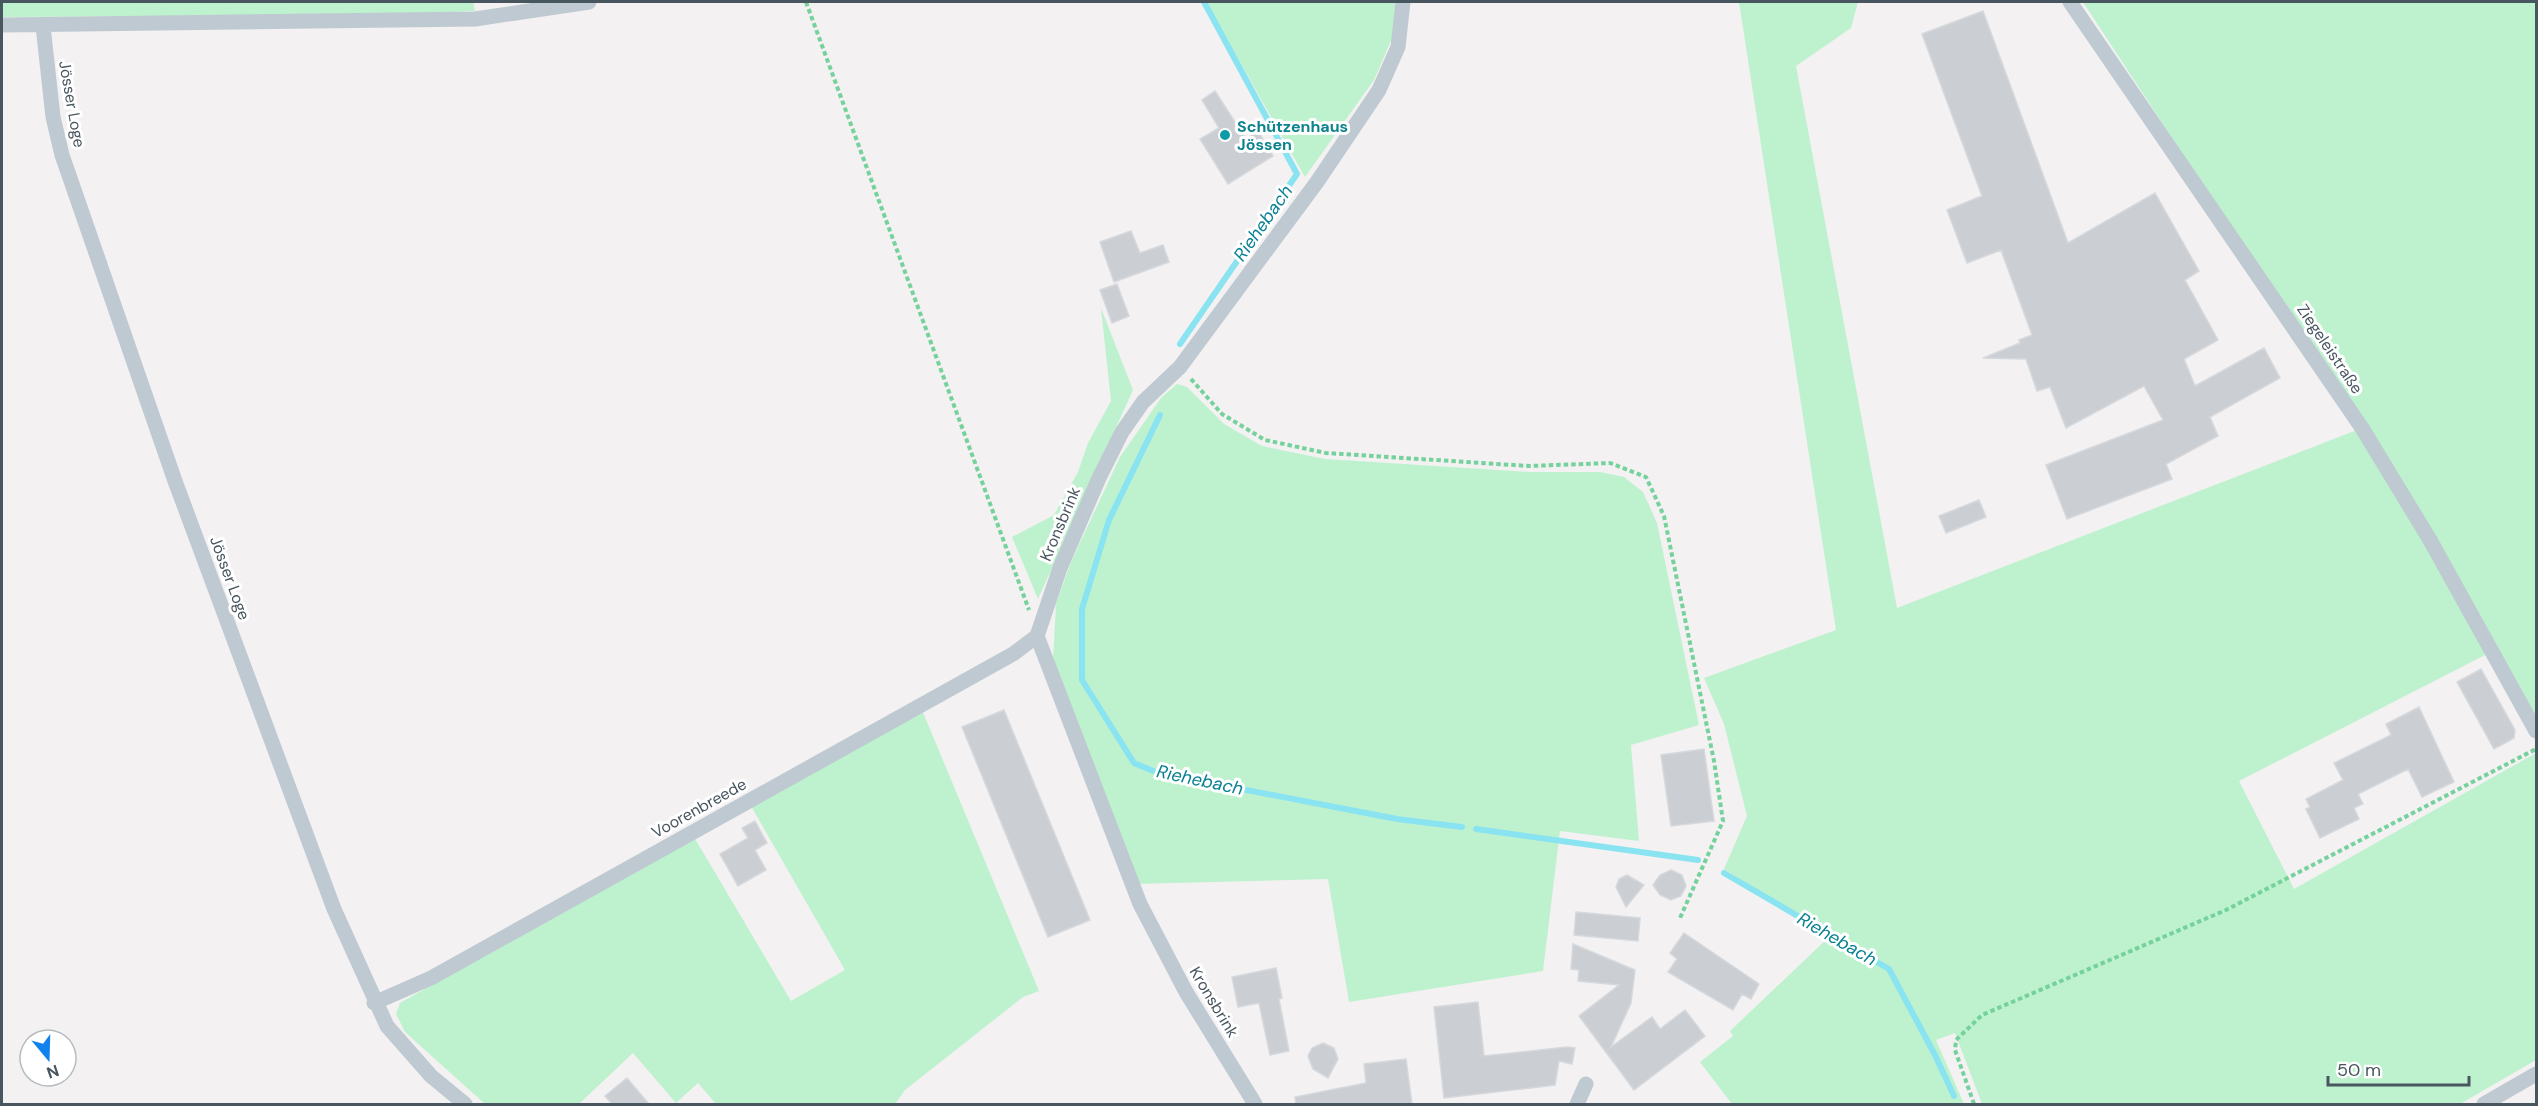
<svg xmlns="http://www.w3.org/2000/svg" width="2538" height="1106" viewBox="0 0 2538 1106" font-family="'DM Sans',sans-serif">
<style>
.green{fill:#bef2ce}
.lines{fill:none;stroke-linecap:round;stroke-linejoin:round}
.stream{stroke:#8ae3f0;stroke-width:6}
.building{fill:#cbced3;stroke:#d5d8dc;stroke-width:1.5}
.path{stroke:#75d29d;stroke-width:4;stroke-dasharray:4.5 3;stroke-linecap:butt}
.street{stroke:#bec9d1;stroke-width:15}
.culture-dot{fill:#0f9aa8;stroke:#fff;stroke-width:2}
.labels{text-anchor:middle;dominant-baseline:central;stroke-width:6;stroke-linejoin:round;paint-order:stroke}
.street-label{font-size:16px;fill:#485660;stroke:#fff}
.culture-label{font-size:16px;font-weight:bold;fill:#0d838f;stroke:#fff;text-anchor:start}
.water-label{font-size:18px;font-style:italic;fill:#088193;stroke:#fff}
</style>
<rect width="100%" height="100%" fill="#f3f1f1"/>
<!-- green -->
<path class="green" d="M2,2H473L475,11L382,15L2,17Z
M1206,2H1395L1396,29L1374,80L1305,177Z
M1739,2H1858L1851,28L1796,66L1897,608L2362,428L2083,2H2536V723L2487,654L2239,781L2294,889L2536,753V1060L2460,1104H1982L1955,1033L1936,1040L1964,1104H1732L1700,1062L1733,1036L1730,1031L1830,936L1724,869L1747,816L1724,724L1704,678L1836,630Z
M1101,308L1133,390L1038,599L1012,537L1054,515L1078,472L1088,443L1111,401Z
M1177,384L1187,387L1224,424L1262,446L1325,459L1530,472H1600L1624,477L1643,492L1657,523L1699,725L1631,745L1639,841L1560,831L1543,971L1349,1002L1328,879L1133,884L1053,662L1056,604L1071,562L1120,457L1161,398Z
M922,710L1039,991L1023,997L905,1090L895,1104H716L698,1083L676,1103L633,1053L579,1104H485L405,1032L396,1014L400,1003L694,837L791,1001L845,970L751,806Z"/>
<g class="lines">
<!-- stream -->
<path class="stream" d="M1180,344L1297,174L1204,2
M1160,415L1109,520L1082,609V680L1134,763L1158,773L1397,819L1462,827
M1476,829L1698,860
M1724,873L1889,969L1935,1055L1954,1096"/>
</g>
<!-- building -->
<path class="building" d="M1983,11L2068,243L2155,193L2199,271L2185,280L2218,340L2184,359L2195,386L2264,348L2280,378L2210,417L2218,436L2166,464L2172,479L2067,519L2046,465L2163,420L2144,386L2066,428L2050,387L2037,391L2026,359L1983,358L2020,343L2019,340L2032,335L2001,250L1967,263L1947,210L1982,196L1922,34Z
M1215,91L1246,139L1258,131L1273,156L1228,184L1200,139L1219,128L1202,100Z
M1131,231L1140,253L1163,245L1169,262L1114,282L1100,242Z
M1117,284L1129,316L1112,323L1100,290Z
M1979,500L1986,517L1946,533L1939,516Z
M2481,669L2515,730L2514,738L2494,749L2457,682Z
M2419,707L2454,782L2422,797L2408,769L2358,794L2363,804L2354,808L2359,819L2320,838L2306,809L2310,807L2306,799L2343,780L2334,763L2391,735L2386,724Z
M1004,710L1090,920L1048,937L962,727Z
M1704,749L1714,821L1671,826L1661,755Z
M755,821L767,843L755,850L766,870L738,886L720,854L748,838L742,828Z
M1671,870L1682,875L1686,886L1681,896L1671,900L1660,895L1653,885L1660,875Z
M1627,875L1644,885L1626,907L1616,887L1619,879Z
M1576,912L1640,918L1638,941L1574,935Z
M1684,933L1759,984L1751,999L1742,994L1733,1010L1668,972L1677,959L1670,953Z
M1573,944L1635,970L1631,1003L1611,1047L1652,1017L1660,1029L1685,1010L1705,1036L1634,1090L1579,1016L1619,985L1578,981L1579,970L1571,969Z
M1276,968L1282,998L1279,999L1289,1051L1270,1055L1259,1003L1238,1007L1232,977Z
M1478,1002L1484,1056L1567,1047L1575,1048L1572,1064L1559,1061L1555,1085L1444,1098L1434,1007Z
M1323,1043L1334,1048L1338,1059L1328,1078L1313,1069L1308,1056L1312,1048Z
M1406,1059L1412,1104H1296L1295,1097L1366,1083L1364,1064Z
M627,1078L649,1104H612L605,1096Z"/>
<g class="lines">
<!-- path -->
<path class="path" d="M806,2L1029,610
M1191,379L1222,414L1265,440L1326,453L1529,466L1610,463L1646,477L1664,516L1714,761L1723,821L1680,918
M1974,1104L1955,1050L1956,1040L1982,1015L2226,910L2536,749"/>
<!-- street -->
<path class="street" d="M2070,2L2362,428L2430,540L2536,731
M2,25L475,19L589,2
M43,26L53,117L62,155L175,481L334,909L387,1026L431,1076L465,1104
M374,1003L431,978L1013,654L1037,636
M1255,1104L1186,992L1140,904L1037,636L1060,568L1099,478L1122,432L1143,402L1180,367L1317,182L1379,90L1398,47L1403,2
M1577,1104L1586,1084
M2484,1104L2536,1074"/>
</g>
<!-- markers -->
<circle class="culture-dot" cx="1225" cy="135" r="6"/>
<g class="labels">
<!-- street labels -->
<g class="street-label">
<text transform="translate(72 104) rotate(80)">Jösser Loge</text>
<text transform="translate(2330 349) rotate(56)">Ziegeleistraße</text>
<text transform="translate(1060 524) rotate(-67)">Kronsbrink</text>
<text transform="translate(230 578) rotate(70)">Jösser Loge</text>
<text transform="translate(699 808) rotate(-29)">Voorenbreede</text>
<text transform="translate(1214 1002) rotate(59)">Kronsbrink</text>
</g>
<!-- culture labels -->
<g class="culture-label">
<text x="1237" y="126">Schützenhaus<tspan x="1237" dy="18">Jössen</tspan></text>
</g>
<!-- water labels -->
<g class="water-label">
<text transform="translate(1263 223) rotate(-55)">Riehebach</text>
<text transform="translate(1200 780) rotate(12)">Riehebach</text>
<text transform="translate(1837 939) rotate(30)">Riehebach</text>
</g>
</g>
<!-- border -->
<rect width="2538" height="1106" fill="none" stroke="#485660" stroke-width="6"/>
<!-- north arrow -->
<g transform="translate(48 1058) rotate(161)"><circle r="28" fill="#ffffff" stroke="#b6bbbf" stroke-width="1.5"/>
<path d="M0-4.5L10 22L0 15L-10 22Z" fill="#1182ed"/>
<text y="-9" font-size="16" font-weight="bold" text-anchor="middle" fill="#485660">N</text>
</g>
<!-- scale -->
<path d="M2328 1076v9h141v-9" fill="none" stroke="#485660" stroke-width="3"/>
<text x="2337" y="1076" font-size="18" fill="#485660" stroke="#ffffff" stroke-width="4.5" paint-order="stroke">50 m</text>
</svg>
